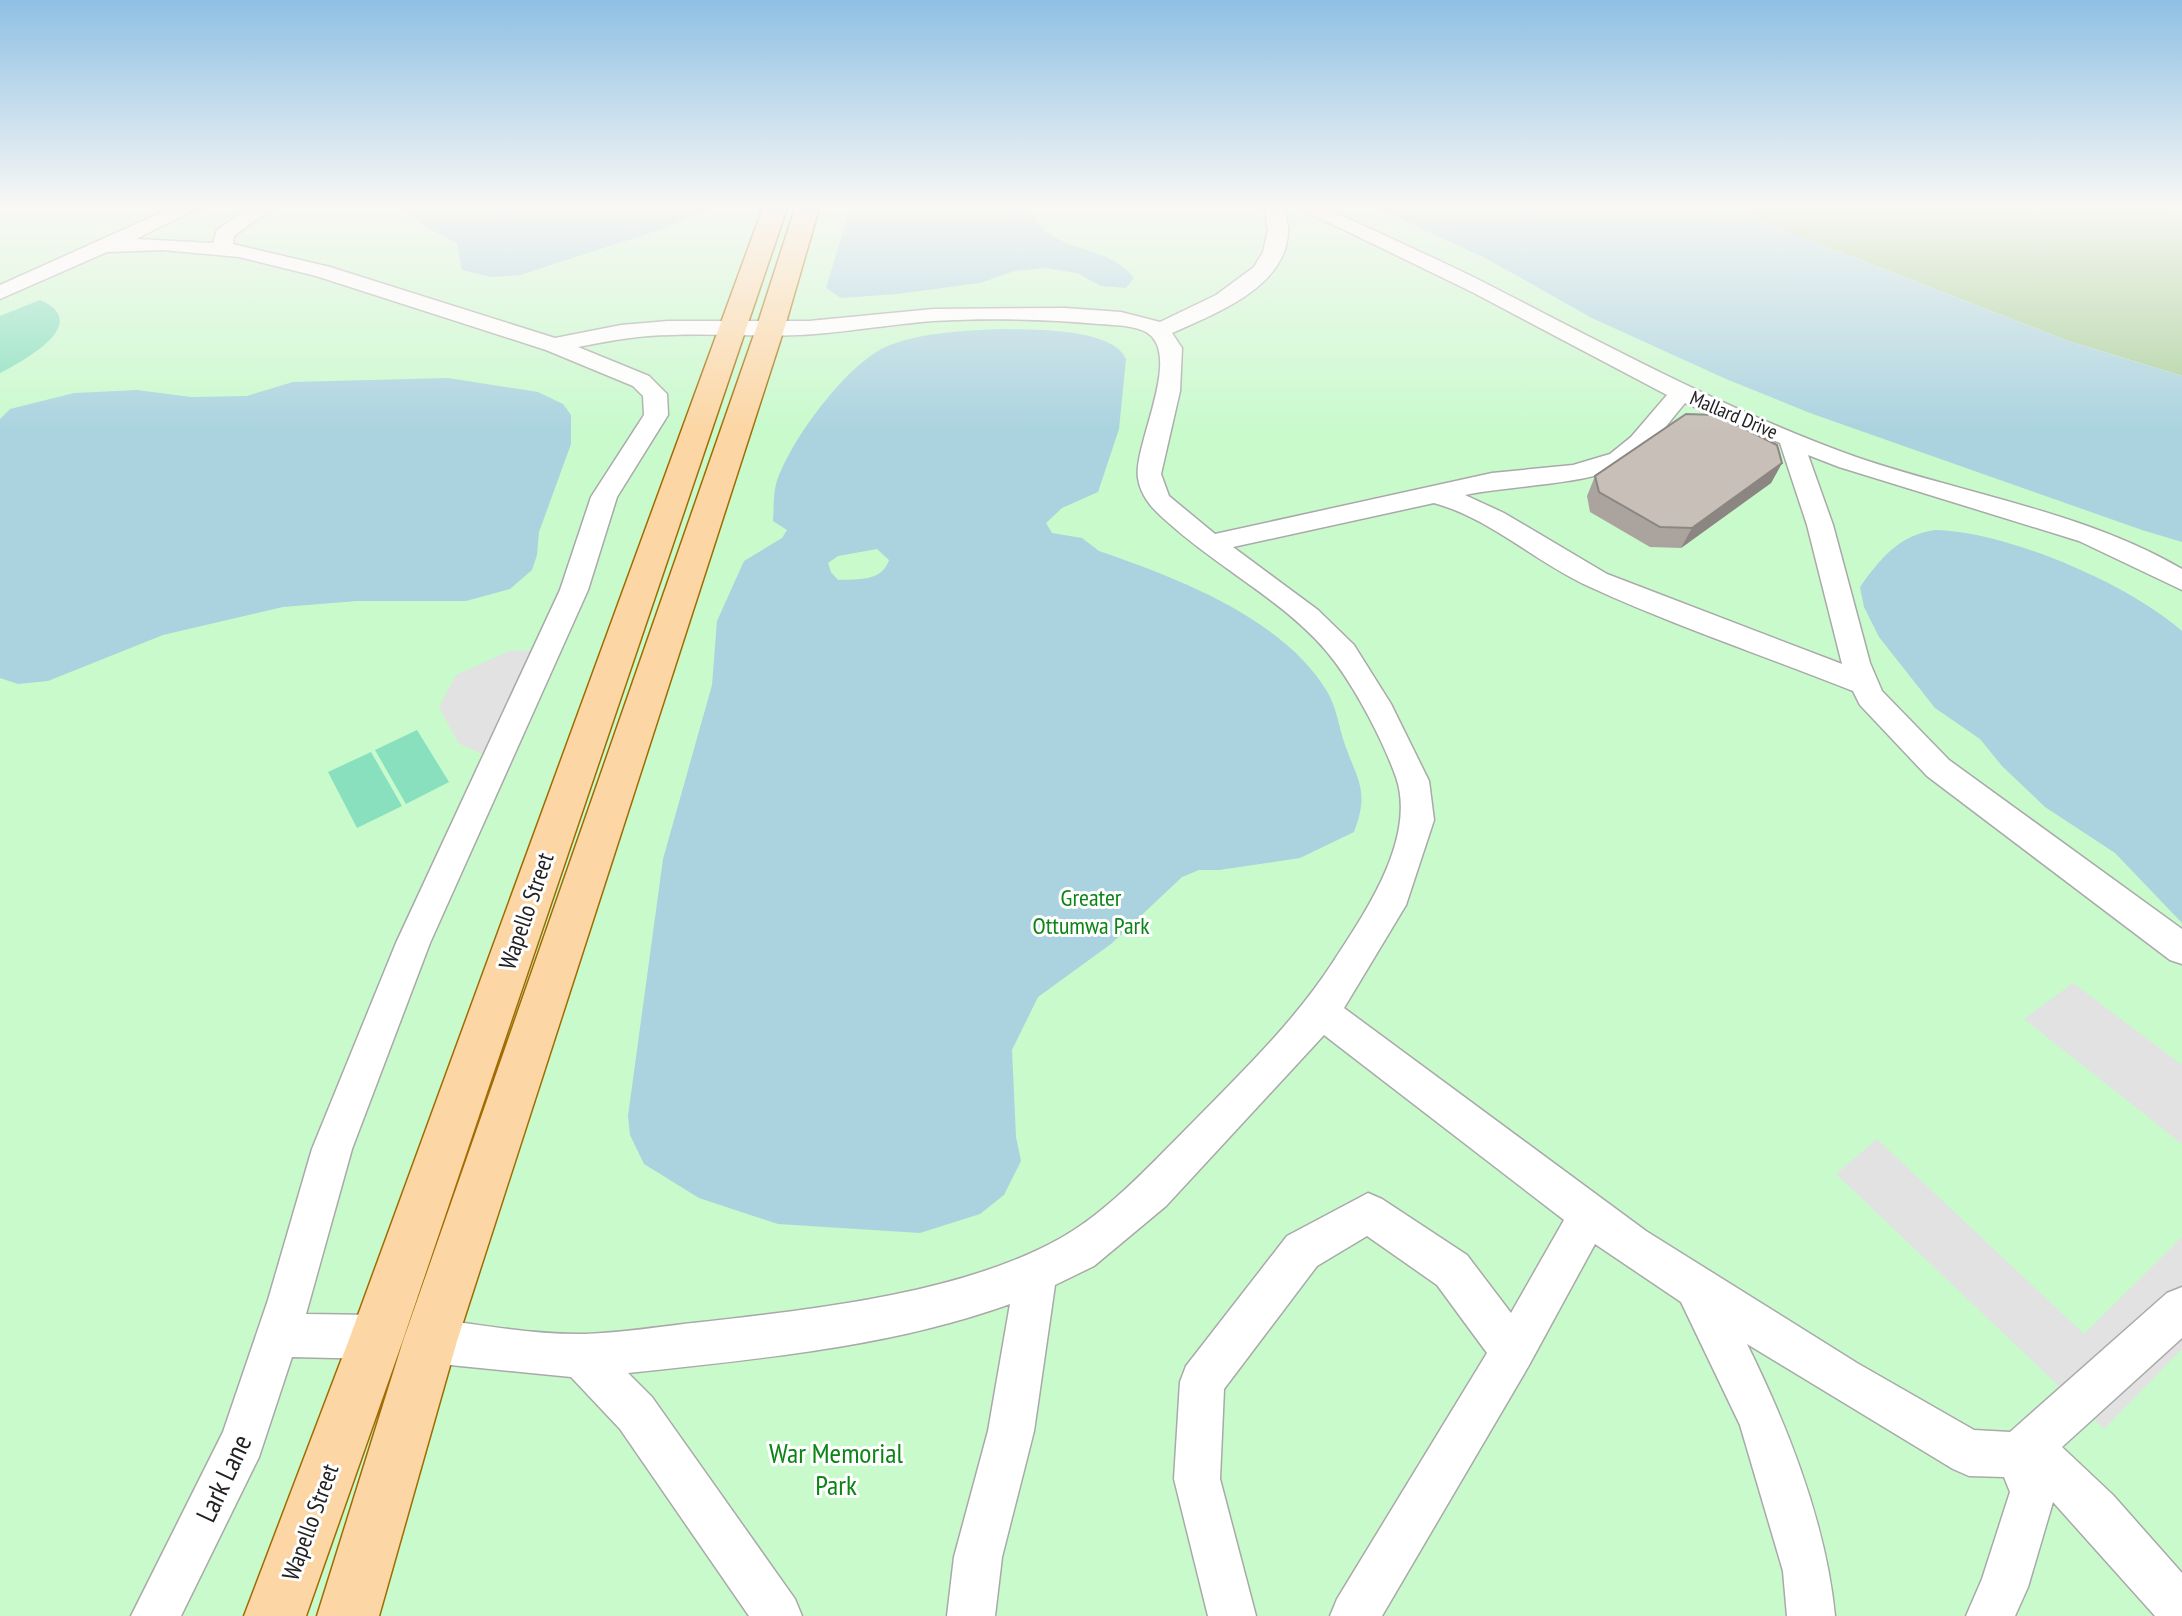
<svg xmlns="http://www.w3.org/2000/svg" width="2182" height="1616" viewBox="0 0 2182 1616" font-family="'PT Sans Narrow',sans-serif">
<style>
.forest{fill:#add19e}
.park{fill:#c8facc}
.pitch{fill:#88e0be}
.parking{fill:#e2e2e2}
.water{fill:#aad3df;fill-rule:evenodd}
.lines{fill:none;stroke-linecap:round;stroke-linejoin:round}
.minor-casing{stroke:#a9a9a9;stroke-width:3}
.major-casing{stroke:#a06b00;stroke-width:3}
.minor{fill:#fff;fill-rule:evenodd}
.major{fill:#fcd6a4;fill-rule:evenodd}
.wall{fill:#aba49e}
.shaded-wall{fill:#8b8681}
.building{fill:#c7bfb8;stroke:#8b8681;stroke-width:2}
.labels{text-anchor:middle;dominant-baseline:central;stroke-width:6;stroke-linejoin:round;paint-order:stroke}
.far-street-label{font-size:20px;fill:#222;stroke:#fff}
.park-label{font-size:24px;fill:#0c8416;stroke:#fff}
.street-label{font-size:24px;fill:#222;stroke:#fff}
.near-park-label{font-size:28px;fill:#0c8416;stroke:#fff}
.near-street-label{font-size:28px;fill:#222;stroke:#fff}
</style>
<rect width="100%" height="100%" fill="#f2efe9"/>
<!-- forest -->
<path class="forest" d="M1718,205H2163L2182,214V376L2068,341Z"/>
<!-- park -->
<path class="park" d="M0,205H1719L2068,341L2182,376V1616H0Z"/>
<!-- pitch -->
<path class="pitch" d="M40,300C94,323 23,361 0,373V316Z
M417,730L449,782L406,804L375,750Z
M371,752L402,806L357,828L328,772Z"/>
<!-- parking -->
<path class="parking" d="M547,650L501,751L480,753L458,743L439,707L456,675L509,651Z
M2073,983L2182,1065V1144L2024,1019Z
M1877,1139L2084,1334L2182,1237V1349L2104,1429L1836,1174Z"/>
<!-- water -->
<path class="water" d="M397,205H713L659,230L520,275L491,277L462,270L457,243L430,229Z
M851,205H1020C1034,211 1036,223 1046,231C1073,253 1109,247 1134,278L1126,288L1101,286L1077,273L1045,268L1014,271L980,283L897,294L841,298L826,288Z
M1370,205H1718L2068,341L2182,376V542L2142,530L1810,413L1726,379L1592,318L1485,258Z
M999,329C1029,330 1112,327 1126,359L1119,429L1098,492L1062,508L1046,523L1052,533L1082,538L1099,551C1177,578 1284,618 1328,693C1337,709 1339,728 1345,745C1359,783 1369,792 1354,832L1300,858L1219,870H1199L1182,877L1111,944L1038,997L1012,1050L1016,1137L1021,1161L1004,1195L980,1214L920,1233L778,1224L699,1198L644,1164L630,1135L628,1116L663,859L712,685L717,621L744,561L782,538L787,530L773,521C774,509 773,496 776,484C789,442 848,361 890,345C925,332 962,331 999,329ZM877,549L889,560C882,582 857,579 838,580L831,572L828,563L838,556Z
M448,378L538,392L563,404L571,415V444L539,532L537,555L532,570L510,589L466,601H357L283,607L163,635L48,681L18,684L0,678V419L10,409L74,393L137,390L191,397L247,396L293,382Z
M1935,530C2006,531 2129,584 2182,631V923L2115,853L2045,807L2002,766L1980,739L1935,708L1879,637L1864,607L1860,587C1880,559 1899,535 1935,530Z"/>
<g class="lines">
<!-- minor casing -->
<g class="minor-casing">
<path id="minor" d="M178,205H204L136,239L213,243L217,230L253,205H276L234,236L233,244L330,267L555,338L621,325L668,321H809L933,309L1065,308L1121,312L1160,322L1216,295L1254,267L1263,252L1268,230L1264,205H1284C1285,213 1288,222 1288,230C1288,287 1214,314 1172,333L1182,348L1180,391L1161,474L1169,496L1215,534L1492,473L1573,465L1610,454L1631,437L1667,395L1472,292L1293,205H1319C1376,232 1434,257 1489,285C1610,347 1728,411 1856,457C1964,494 2082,511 2182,569V590L2079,541L1839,467L1808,455L1833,525L1870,663L1882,691L1949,760L2182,929V964L2170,960L1927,776L1860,705L1853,691C1765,656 1675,626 1590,587C1536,563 1492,519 1434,503L1233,547L1318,610L1354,645L1391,704L1429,781L1434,820L1406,905L1344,1008L1646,1231L1857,1363L1974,1430L2010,1432L2167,1293L2182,1287V1338L2062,1447L2113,1495L2182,1573V1616H2155L2053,1502L2028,1587L2015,1616H1966L1982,1579L2010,1492L2004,1477L1969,1476L1953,1469L1747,1344C1788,1427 1826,1523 1835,1616H1787L1783,1571L1740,1425L1681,1302L1595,1244L1528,1367L1382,1616H1330L1337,1599L1487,1353L1437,1285L1367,1236L1317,1266L1224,1389L1220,1479L1256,1616H1208L1174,1479L1180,1382L1186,1366L1287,1236L1368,1193L1382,1199L1467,1255L1511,1313L1564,1220L1324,1035L1166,1206L1094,1266L1055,1285L1034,1431L1002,1557L995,1616H947L954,1557L988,1431L1010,1304C888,1348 755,1359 628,1373L652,1397L795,1599L802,1616H749L620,1429L571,1377L430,1363L415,1356L408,1341L415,1326L430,1319C480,1324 533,1335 584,1334C623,1333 663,1326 702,1322C814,1309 960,1294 1059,1239C1107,1213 1154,1161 1193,1122C1243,1071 1294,1022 1333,962C1365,913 1417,838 1396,777C1383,741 1358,693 1335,662C1295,607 1222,571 1171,525C1156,512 1141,499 1138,478C1133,445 1184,354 1146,332C1133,325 1113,325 1099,324C1045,319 988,318 933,321C893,324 854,331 815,334C768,338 720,333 672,335C640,335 609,341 578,347L649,376L667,394L668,415L617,497L588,590L430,943L352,1149L306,1314L377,1315L392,1322L399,1337L392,1352L377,1359L292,1357L259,1457L181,1616H131L223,1432L268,1300L312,1149L396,943L560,590L591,497L644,415L643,396L633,386L546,350L316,276L239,257L163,250L107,252L0,299V285ZM1685,403L1780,443L1807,525L1842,664L1607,574L1504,513L1465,495C1509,485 1596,485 1630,462C1652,447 1668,423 1685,403Z"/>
</g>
<!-- major casing -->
<g class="major-casing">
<path id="major" d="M764,205H788L404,1337L306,1616H244L350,1337Z
M796,205H820L785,326L457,1341L379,1616H317L403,1341L757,326Z"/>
</g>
<!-- minor -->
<use href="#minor" class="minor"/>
<!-- major -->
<use href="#major" class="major"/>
</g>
<!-- wall -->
<path class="wall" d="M1782,463L1771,483L1681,548L1650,547L1590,512L1587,496L1595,476Z"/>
<!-- shaded-wall -->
<path class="shaded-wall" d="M1782,463L1771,483L1681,548L1692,528Z"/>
<!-- building -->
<path class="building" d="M1686,414L1717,415L1777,445L1782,463L1692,528L1660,527L1599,492L1595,476Z"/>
<!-- sky -->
<linearGradient id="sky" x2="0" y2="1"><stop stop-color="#8fc0e4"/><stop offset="0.48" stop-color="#f9f8f5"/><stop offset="1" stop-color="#f9f8f5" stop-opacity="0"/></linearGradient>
<rect width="2182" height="431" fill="url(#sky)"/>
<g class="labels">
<!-- far-street labels -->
<g class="far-street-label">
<text transform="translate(1734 415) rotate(23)">Mallard Drive</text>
</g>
<!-- park labels -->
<g class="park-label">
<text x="1091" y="897">Greater<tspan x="1091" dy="28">Ottumwa Park</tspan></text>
</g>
<!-- street labels -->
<g class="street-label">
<text transform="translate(526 911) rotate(-71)">Wapello Street</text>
<text transform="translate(310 1522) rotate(-70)">Wapello Street</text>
</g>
<!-- near-park labels -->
<g class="near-park-label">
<text x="836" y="1452">War Memorial<tspan x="836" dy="32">Park</tspan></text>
</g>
<!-- near-street labels -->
<g class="near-street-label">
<text transform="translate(223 1478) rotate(-65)">Lark Lane</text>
</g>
</g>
</svg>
